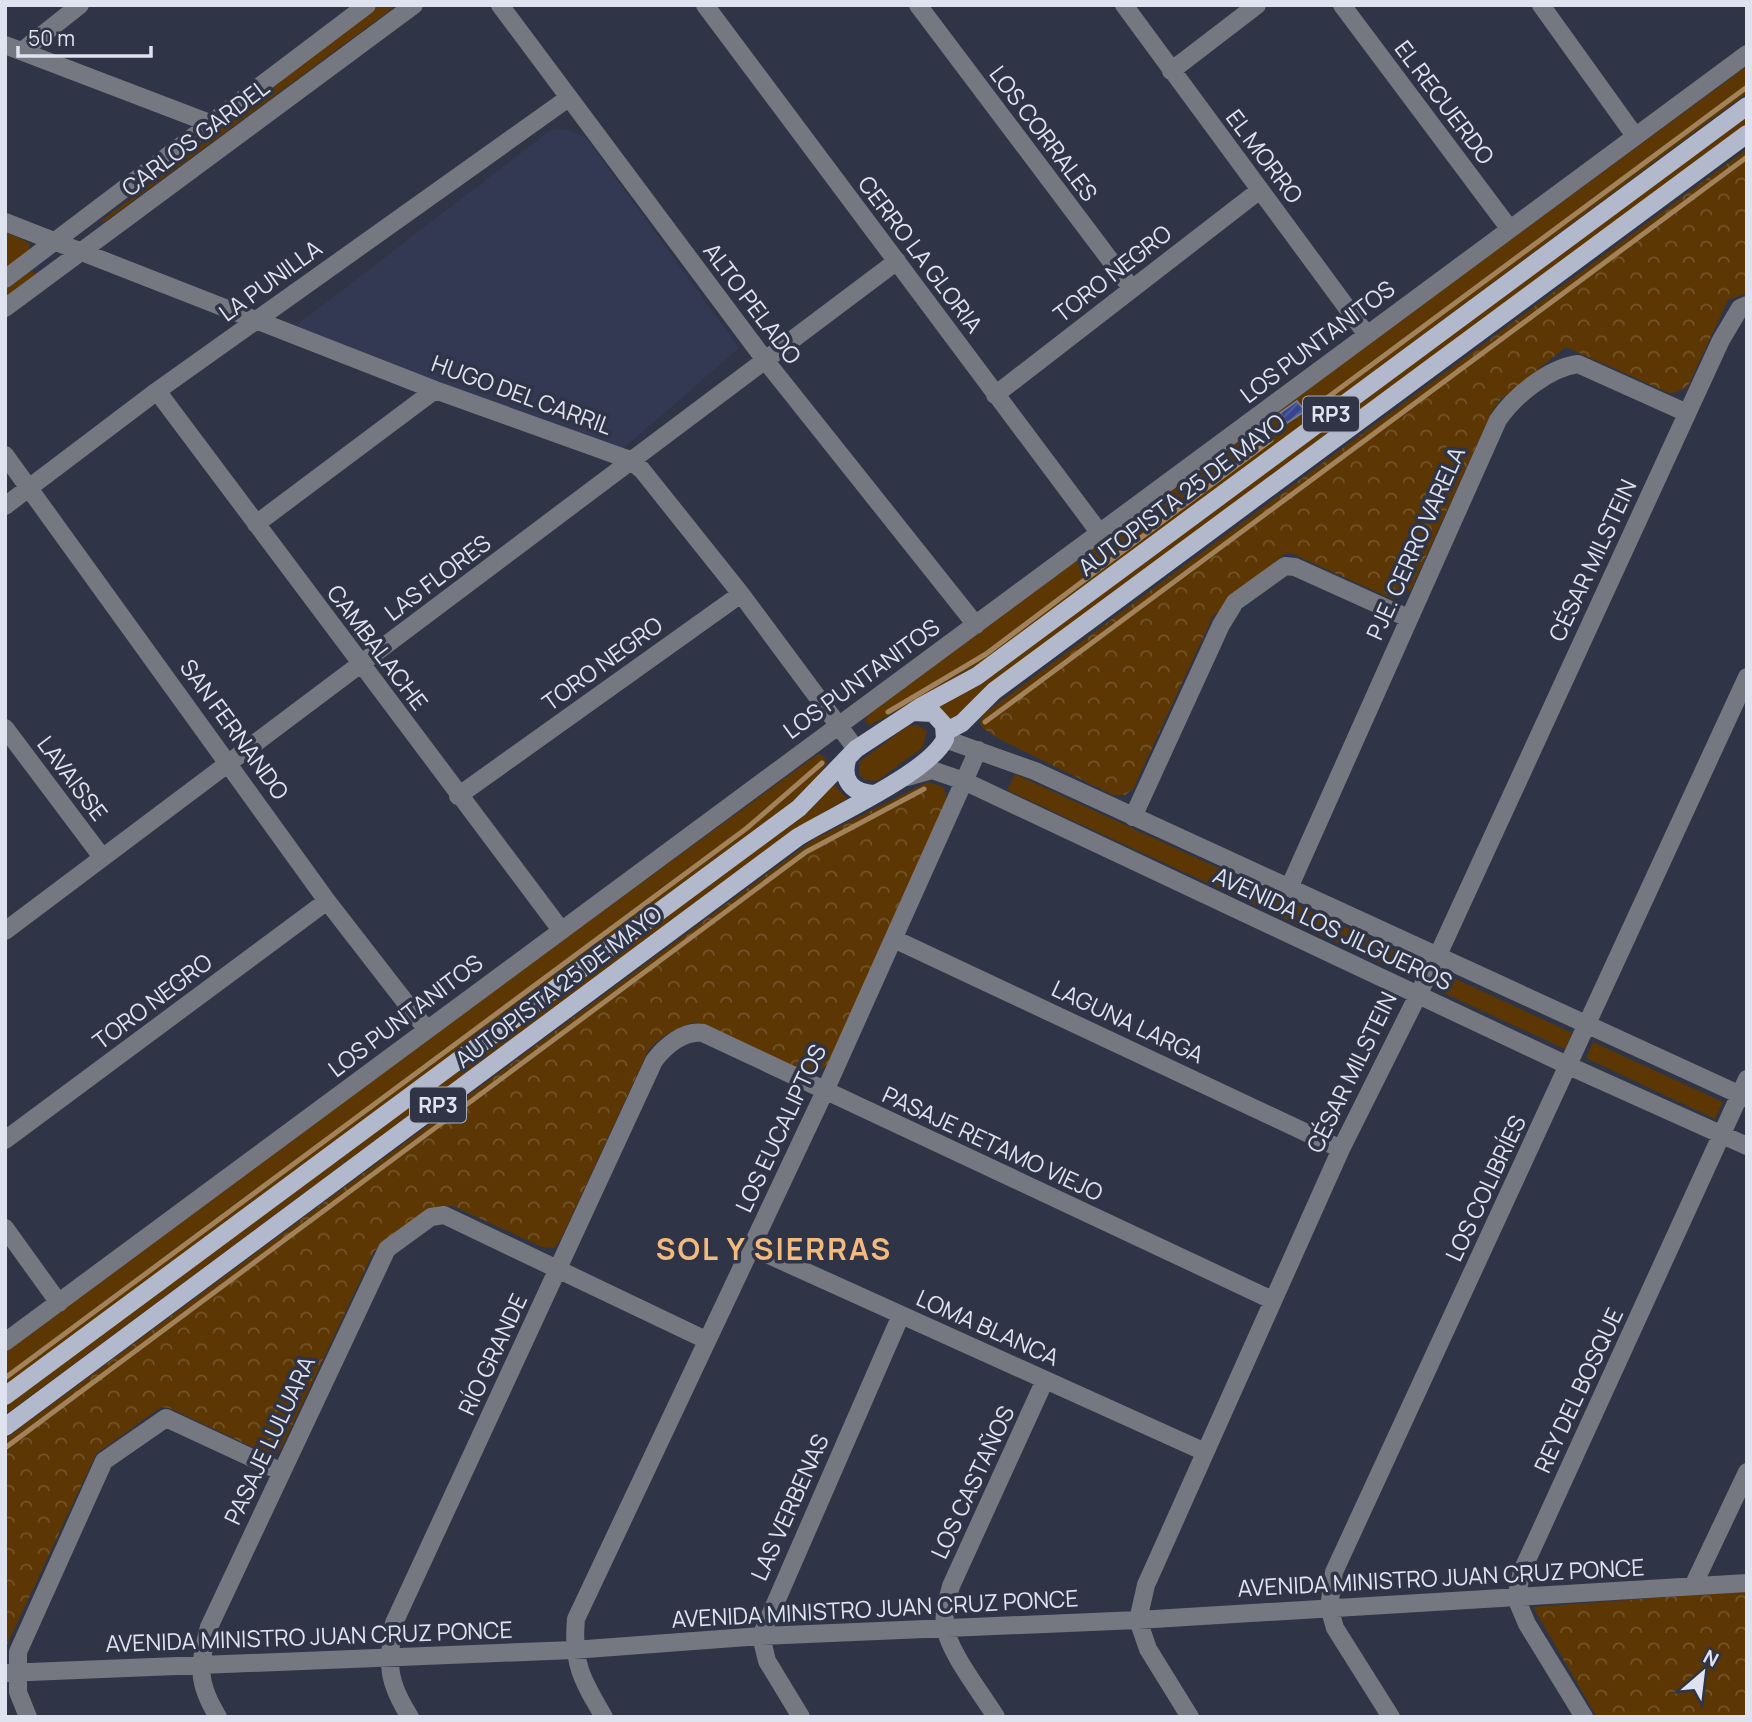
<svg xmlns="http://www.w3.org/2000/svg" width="1752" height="1722" viewBox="0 0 1752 1722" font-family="Manrope,sans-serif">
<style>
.built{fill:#333952}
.green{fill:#5c3704}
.park{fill:url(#park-crowns)}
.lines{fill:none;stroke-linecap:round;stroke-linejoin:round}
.stream{stroke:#a2825b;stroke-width:5}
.building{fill:url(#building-hatch);stroke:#747a8f;stroke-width:2}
.minor{stroke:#757781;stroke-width:18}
.major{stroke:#b3b9cc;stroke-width:18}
.labels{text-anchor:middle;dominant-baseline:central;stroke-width:7;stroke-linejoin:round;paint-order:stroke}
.shield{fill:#2f3446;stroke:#aaaebc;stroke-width:2}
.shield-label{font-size:21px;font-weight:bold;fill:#dfe3ef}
.street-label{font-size:23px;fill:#dfe3ef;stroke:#2f3446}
.district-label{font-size:30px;font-weight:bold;letter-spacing:2px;fill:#f2ba7e;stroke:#2f3446}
</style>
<defs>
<pattern id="park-crowns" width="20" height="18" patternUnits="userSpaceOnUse" patternTransform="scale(1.75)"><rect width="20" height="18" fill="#5c3704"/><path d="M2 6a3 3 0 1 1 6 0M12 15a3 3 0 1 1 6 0" fill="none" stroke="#735429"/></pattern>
<pattern id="building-hatch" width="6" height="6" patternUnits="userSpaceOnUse" patternTransform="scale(1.75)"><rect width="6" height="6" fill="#38448e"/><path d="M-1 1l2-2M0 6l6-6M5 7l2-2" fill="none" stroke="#545f9e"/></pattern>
</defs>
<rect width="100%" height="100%" fill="#2f3446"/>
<!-- built -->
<path class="built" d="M552,129L569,130L586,137L739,348L623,449L290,330Z"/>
<!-- green -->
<path class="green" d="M379,5H397L103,223L102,220C196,151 286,76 379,5Z
M1747,66V93L997,653L882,719L870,725L865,723L868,712Z
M1747,114V124L951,722L937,706Z
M5,232L30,243L29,253L5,271Z
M32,270L37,276L5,299V289Z
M909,725H918L927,731L923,747L877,781L864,780L859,774V762Z
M818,754L824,756L827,763L809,788L788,805L5,1385V1353L467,1010Z
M1015,774L1412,958L1404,974L1007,790Z
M834,784L847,799L794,829L5,1415V1406L809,811Z
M1443,973L1572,1033L1565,1049L1435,989Z
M1593,1042L1723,1102L1715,1119L1586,1058Z"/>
<!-- park -->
<path class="park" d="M1747,149V293L1728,300L1688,386L1677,392L1669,393L1566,347L1500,400L1491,413L1411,590L1392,599L1293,554H1284L1213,616L1133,789L1125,795H1113L1001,740L981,727L980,720L985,713Z
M928,782L943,787L948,801L828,1063L819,1072H807L697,1022C680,1025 658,1038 648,1051L561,1239L554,1248L542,1247L453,1206L437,1207L428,1212L374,1251L282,1447L275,1454L263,1452L169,1408L161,1407L96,1454L5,1649V1439L814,839Z
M1747,1591V1717H1597L1533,1607Z"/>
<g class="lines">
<!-- stream -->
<path class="stream" d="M1316,406L1747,87
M888,712L986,654L1271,440
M985,722L1747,157
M5,1378L747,828L822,763
M5,1448L806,852L924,789"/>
</g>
<!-- building -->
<path class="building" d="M1297,401L1305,411L1287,423L1280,413Z"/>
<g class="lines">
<!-- minor -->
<path class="minor" d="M500,5L765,360L976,625
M705,5L1099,532
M918,5L1132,289
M1124,5L1367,335
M1342,5L1509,228
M1541,5L1635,136
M5,45L212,124
M22,51L80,5
M1171,71L1257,5
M5,222L435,390L630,460L642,470L741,594L856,749
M5,279L367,5
M5,308L414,5
M157,391L561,930
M995,395L1260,190
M5,455L327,901L427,1030
M5,506L157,391L567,99
M256,524L435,390
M5,728L102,857
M945,739L1035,771L1747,1098
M907,777L932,770L964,781L1569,1066L1747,1146
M458,796L741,594
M1133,817L1221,625L1235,602L1285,566L1295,567L1408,618
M1289,888L1498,420C1515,395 1549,368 1578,364L1687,413
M5,931L897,261
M894,939L1341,1149
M5,1140L327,901
M5,1228L59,1303
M751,1247L1205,1452
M5,1342L1747,54
M1693,1586L1747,1472
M5,1673L573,1650L761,1636L1138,1620L1747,1583
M28,1717L18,1692V1652L104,1461L166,1418L282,1472
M218,1717C196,1681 199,1666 209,1627L387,1249L431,1217L444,1215L706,1340
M410,1717C387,1681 387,1664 394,1623L654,1061C665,1046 684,1030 703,1033L1272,1300
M604,1717C582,1680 572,1663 576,1619L825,1091L978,750
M801,1717L767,1661L761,1636L901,1315
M996,1717C982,1694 947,1650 945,1625C943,1611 948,1599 951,1586L1045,1380
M1190,1717L1148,1649L1138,1620L1146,1585L1341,1149L1438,955L1721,340L1740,308L1747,305
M1391,1717L1335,1628L1329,1607L1334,1572L1747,677
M1584,1717L1527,1624L1516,1598L1522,1571L1747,1079"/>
<!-- major -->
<path class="major" d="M945,732L962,723L994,691L1747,134
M848,757C840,780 852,794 876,794
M5,1396L799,808L856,749L920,707L977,676L1747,106
M5,1427L798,837C832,816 930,772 945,739L944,725L933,713L913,712"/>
</g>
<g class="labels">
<!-- shield labels -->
<g class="shield">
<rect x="1303" y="396.5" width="56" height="35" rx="5"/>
<rect x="410" y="1087.5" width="56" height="35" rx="5"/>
</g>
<g class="shield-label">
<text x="1331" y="414">RP3</text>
<text x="438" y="1105">RP3</text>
</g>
<!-- street labels -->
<g class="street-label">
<text transform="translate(1445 102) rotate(53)">EL RECUERDO</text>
<text transform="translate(1044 133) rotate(53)">LOS CORRALES</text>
<text transform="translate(195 137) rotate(-37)">CARLOS GARDEL</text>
<text transform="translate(1265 156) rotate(53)">EL MORRO</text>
<text transform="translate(921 254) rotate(53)">CERRO LA GLORIA</text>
<text transform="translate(1112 273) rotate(-38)">TORO NEGRO</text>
<text transform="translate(270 280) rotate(-36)">LA PUNILLA</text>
<text transform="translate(753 303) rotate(53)">ALTO PELADO</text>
<text transform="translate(1317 341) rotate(-37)">LOS PUNTANITOS</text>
<text transform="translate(522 394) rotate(20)">HUGO DEL CARRIL</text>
<text transform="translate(1181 494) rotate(-37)">AUTOPISTA 25 DE MAYO</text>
<text transform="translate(1415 543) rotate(-66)">PJE. CERRO VARELA</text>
<text transform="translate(1592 560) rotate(-65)">CÉSAR MILSTEIN</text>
<text transform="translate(437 577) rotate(-37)">LAS FLORES</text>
<text transform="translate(378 647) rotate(53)">CAMBALACHE</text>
<text transform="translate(602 663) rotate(-36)">TORO NEGRO</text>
<text transform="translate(861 678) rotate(-36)">LOS PUNTANITOS</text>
<text transform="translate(235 729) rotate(54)">SAN FERNANDO</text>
<text transform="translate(73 778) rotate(53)">LAVAISSE</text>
<text transform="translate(1333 928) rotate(25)">AVENIDA LOS JILGUEROS</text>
<text transform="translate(558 986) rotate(-37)">AUTOPISTA 25 DE MAYO</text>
<text transform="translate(152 1001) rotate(-37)">TORO NEGRO</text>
<text transform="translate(405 1015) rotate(-37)">LOS PUNTANITOS</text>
<text transform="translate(1128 1021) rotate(25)">LAGUNA LARGA</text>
<text transform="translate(1351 1072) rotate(-64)">CÉSAR MILSTEIN</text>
<text transform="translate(780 1128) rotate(-65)">LOS EUCALIPTOS</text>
<text transform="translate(993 1143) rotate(25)">PASAJE RETAMO VIEJO</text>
<text transform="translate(1485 1188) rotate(-65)">LOS COLIBRÍES</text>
<text transform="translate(988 1327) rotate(24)">LOMA BLANCA</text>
<text transform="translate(492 1354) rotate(-65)">RÍO GRANDE</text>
<text transform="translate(1578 1390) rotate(-65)">REY DEL BOSQUE</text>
<text transform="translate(269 1440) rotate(-65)">PASAJE LULUARA</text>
<text transform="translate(972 1482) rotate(-65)">LOS CASTAÑOS</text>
<text transform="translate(789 1507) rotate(-66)">LAS VERBENAS</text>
<text transform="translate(1441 1577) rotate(-3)">AVENIDA MINISTRO JUAN CRUZ PONCE</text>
<text transform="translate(875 1608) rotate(-3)">AVENIDA MINISTRO JUAN CRUZ PONCE</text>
<text transform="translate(309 1636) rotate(-2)">AVENIDA MINISTRO JUAN CRUZ PONCE</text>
</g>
<!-- district labels -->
<g class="district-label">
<text x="774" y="1248">SOL Y SIERRAS</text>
</g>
</g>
<!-- border -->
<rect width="1752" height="1722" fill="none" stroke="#dfe3ef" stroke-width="14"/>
<!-- north arrow -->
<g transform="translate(1703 1673) rotate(28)" stroke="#2f3446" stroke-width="5" paint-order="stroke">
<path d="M0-5L12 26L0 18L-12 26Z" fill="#dfe3ef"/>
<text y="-10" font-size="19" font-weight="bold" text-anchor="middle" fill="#dfe3ef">N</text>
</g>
<!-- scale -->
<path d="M18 46v10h133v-10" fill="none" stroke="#dfe3ef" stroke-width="3.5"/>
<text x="28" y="46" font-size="21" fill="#dfe3ef" stroke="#2f3446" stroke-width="5" paint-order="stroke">50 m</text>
</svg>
